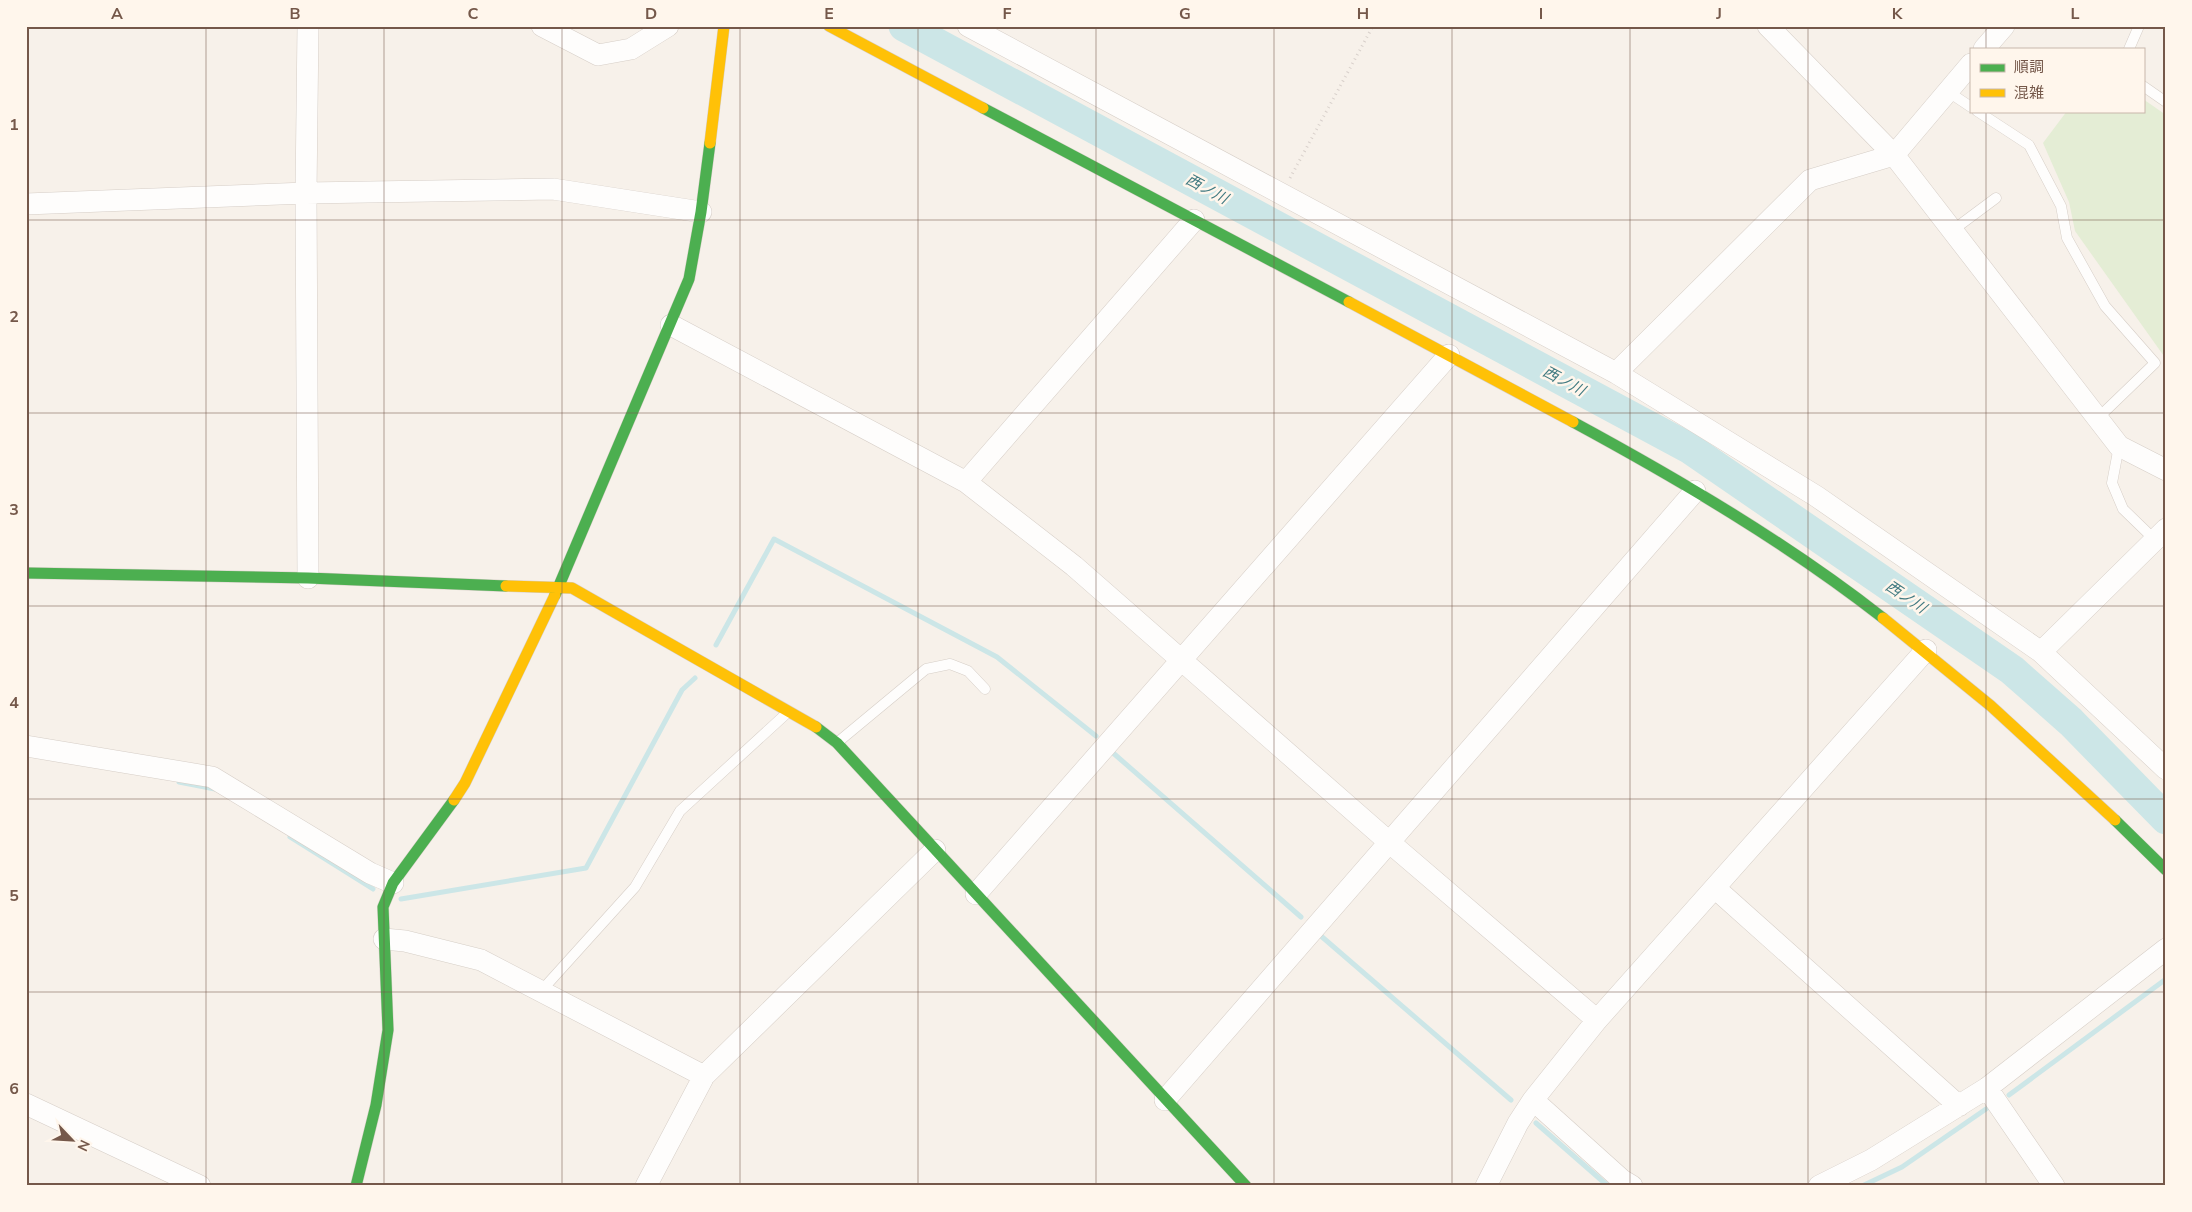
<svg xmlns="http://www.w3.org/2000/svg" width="2192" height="1212" viewBox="0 0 2192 1212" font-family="'Nunito Sans','Noto Sans JP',sans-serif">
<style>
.green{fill:#e4edd5}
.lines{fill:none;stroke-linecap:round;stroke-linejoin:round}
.stream{stroke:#cce6e7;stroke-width:5}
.river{stroke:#cce6e7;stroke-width:31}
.lane-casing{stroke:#d6cec7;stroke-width:11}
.street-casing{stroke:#d6cec7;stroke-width:22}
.fast-casing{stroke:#d6cec7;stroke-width:12}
.slow-casing{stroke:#d6cec7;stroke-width:12}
.path{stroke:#d8d0cb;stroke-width:3;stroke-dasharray:1 4;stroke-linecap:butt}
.lane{stroke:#fefdfc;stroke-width:10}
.street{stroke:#fefdfc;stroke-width:21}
.fast{stroke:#4caf50;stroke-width:11}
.slow{stroke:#ffc107;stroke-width:11}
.grid{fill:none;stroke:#75584a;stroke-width:1;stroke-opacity:0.55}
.labels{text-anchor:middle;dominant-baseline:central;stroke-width:5;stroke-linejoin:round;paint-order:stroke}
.water-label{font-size:15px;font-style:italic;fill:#417a81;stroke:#fff6ec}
.neatline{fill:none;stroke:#75584a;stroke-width:2}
.grid-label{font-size:16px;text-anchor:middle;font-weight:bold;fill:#75584a}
</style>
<rect width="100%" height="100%" fill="#f7f1ea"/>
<!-- green -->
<path class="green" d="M2143,99L2166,115V359L2075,231L2069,202L2043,143L2067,111H2143Z"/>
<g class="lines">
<!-- stream -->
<path class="stream" d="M716,645L774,539L997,657L1096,736
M1112,752L1301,917
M179,782L215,789
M290,837L373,889
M401,899L586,868L682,690L695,678
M1321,936L1511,1100
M2009,1095L2166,979
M1536,1123L1608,1186
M1862,1186L1902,1167L1986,1109"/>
<!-- river -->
<path class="river" d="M904,26L1689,448L2012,670L2071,722L2166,819"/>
<!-- lane casing -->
<g class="lane-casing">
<path id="lane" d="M2129,49L2139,26
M2143,86L2166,102
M1947,91L1971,107
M1977,111L2029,145L2061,206L2067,238L2105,306L2155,363L2098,418
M1953,230L1996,198
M2119,446L2112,483L2123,509L2155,540
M838,742L926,669L950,664L968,671L985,689
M542,990L635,887L680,811L787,713"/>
</g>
<!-- street casing -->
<g class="street-casing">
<path id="street" d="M308,26L306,193L308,578
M542,26L598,55L631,49L668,26
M968,26L1616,373L1816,496L2041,652L2166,769
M1768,26L1894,155L2119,446L2166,470
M1984,49L2004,26
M26,204L306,193L553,189L701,212
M671,325L966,482L1074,566L1389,842L1597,1020
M1616,373L1810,180L1894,155L1971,64
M966,482L1194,220
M2041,652L2166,529
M26,746L212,777L370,873L393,883
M1715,888L1959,1106
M976,894L1449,355
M384,939L405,941L481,960L704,1076
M1987,1088L2054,1186
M1165,1100L1695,491
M1533,1100L1622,1180L1632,1186
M26,1104L200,1186
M646,1186L704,1076L935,850
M1486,1186L1518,1123L1533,1100L1597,1020L1926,650
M1819,1186L1871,1160L1987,1088L2166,949"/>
</g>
<!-- fast casing -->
<g class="fast-casing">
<path id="fast" d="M983,108L1349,302
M1573,422C1680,480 1787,543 1883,618
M26,573L308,578L506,586
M555,595L689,279L701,212L710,143
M816,727L837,743L1246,1186
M2115,820L2166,870
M356,1186L376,1105L388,1030L383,907L393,883L454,800"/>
</g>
<!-- slow casing -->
<g class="slow-casing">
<path id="slow" d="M829,26L983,108
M710,143L724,26
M1349,302L1573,422
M506,586L572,588L816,727
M1883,618L1991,706L2115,820
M454,800L465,783L555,595"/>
</g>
<!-- path -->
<path class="path" d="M1290,178L1373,26"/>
<!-- lane -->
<use href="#lane" class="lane"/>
<!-- street -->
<use href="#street" class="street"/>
<!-- fast -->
<use href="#fast" class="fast"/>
<!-- slow -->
<use href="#slow" class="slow"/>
</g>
<!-- grid -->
<path class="grid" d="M206,26V1186M384,26V1186M562,26V1186M740,26V1186M918,26V1186M1096,26V1186M1274,26V1186M1452,26V1186M1630,26V1186M1808,26V1186M1986,26V49M1986,111V1186M26,220H2166M26,413H2166M26,606H2166M26,799H2166M26,992H2166"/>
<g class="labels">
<!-- water labels -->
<g class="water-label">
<text transform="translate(1207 189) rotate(28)">西ノ川</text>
<text transform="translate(1564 381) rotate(28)">西ノ川</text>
<text transform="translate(1906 597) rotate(34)">西ノ川</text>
</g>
</g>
<!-- border -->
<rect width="2192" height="1212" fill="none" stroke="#fff6ec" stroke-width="55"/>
<!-- legend -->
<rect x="1970" y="48" width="175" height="65" fill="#fff6ec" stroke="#c8b7ab"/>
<rect x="1980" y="64" width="25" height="8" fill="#4caf50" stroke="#c8b7ab"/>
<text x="2014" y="72" font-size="15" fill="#75584a">順調</text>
<rect x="1980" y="89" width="25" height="8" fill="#ffc107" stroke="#c8b7ab"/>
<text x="2014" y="98" font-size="15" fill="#75584a">混雑</text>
<!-- north arrow -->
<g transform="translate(72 1140) rotate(115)" stroke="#fff6ec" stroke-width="4" paint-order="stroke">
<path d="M0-4L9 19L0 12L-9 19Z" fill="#75584a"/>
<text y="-8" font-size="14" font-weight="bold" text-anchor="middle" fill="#75584a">N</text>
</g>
<rect x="28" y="28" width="2136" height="1156" class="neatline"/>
<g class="grid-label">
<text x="117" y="19">A</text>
<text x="295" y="19">B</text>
<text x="473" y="19">C</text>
<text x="651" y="19">D</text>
<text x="829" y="19">E</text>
<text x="1007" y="19">F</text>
<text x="1185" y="19">G</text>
<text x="1363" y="19">H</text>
<text x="1541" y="19">I</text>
<text x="1719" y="19">J</text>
<text x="1897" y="19">K</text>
<text x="2075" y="19">L</text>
<text x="14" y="130">1</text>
<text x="14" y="322">2</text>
<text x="14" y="515">3</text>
<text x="14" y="708">4</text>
<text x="14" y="901">5</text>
<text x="14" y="1094">6</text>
</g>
</svg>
